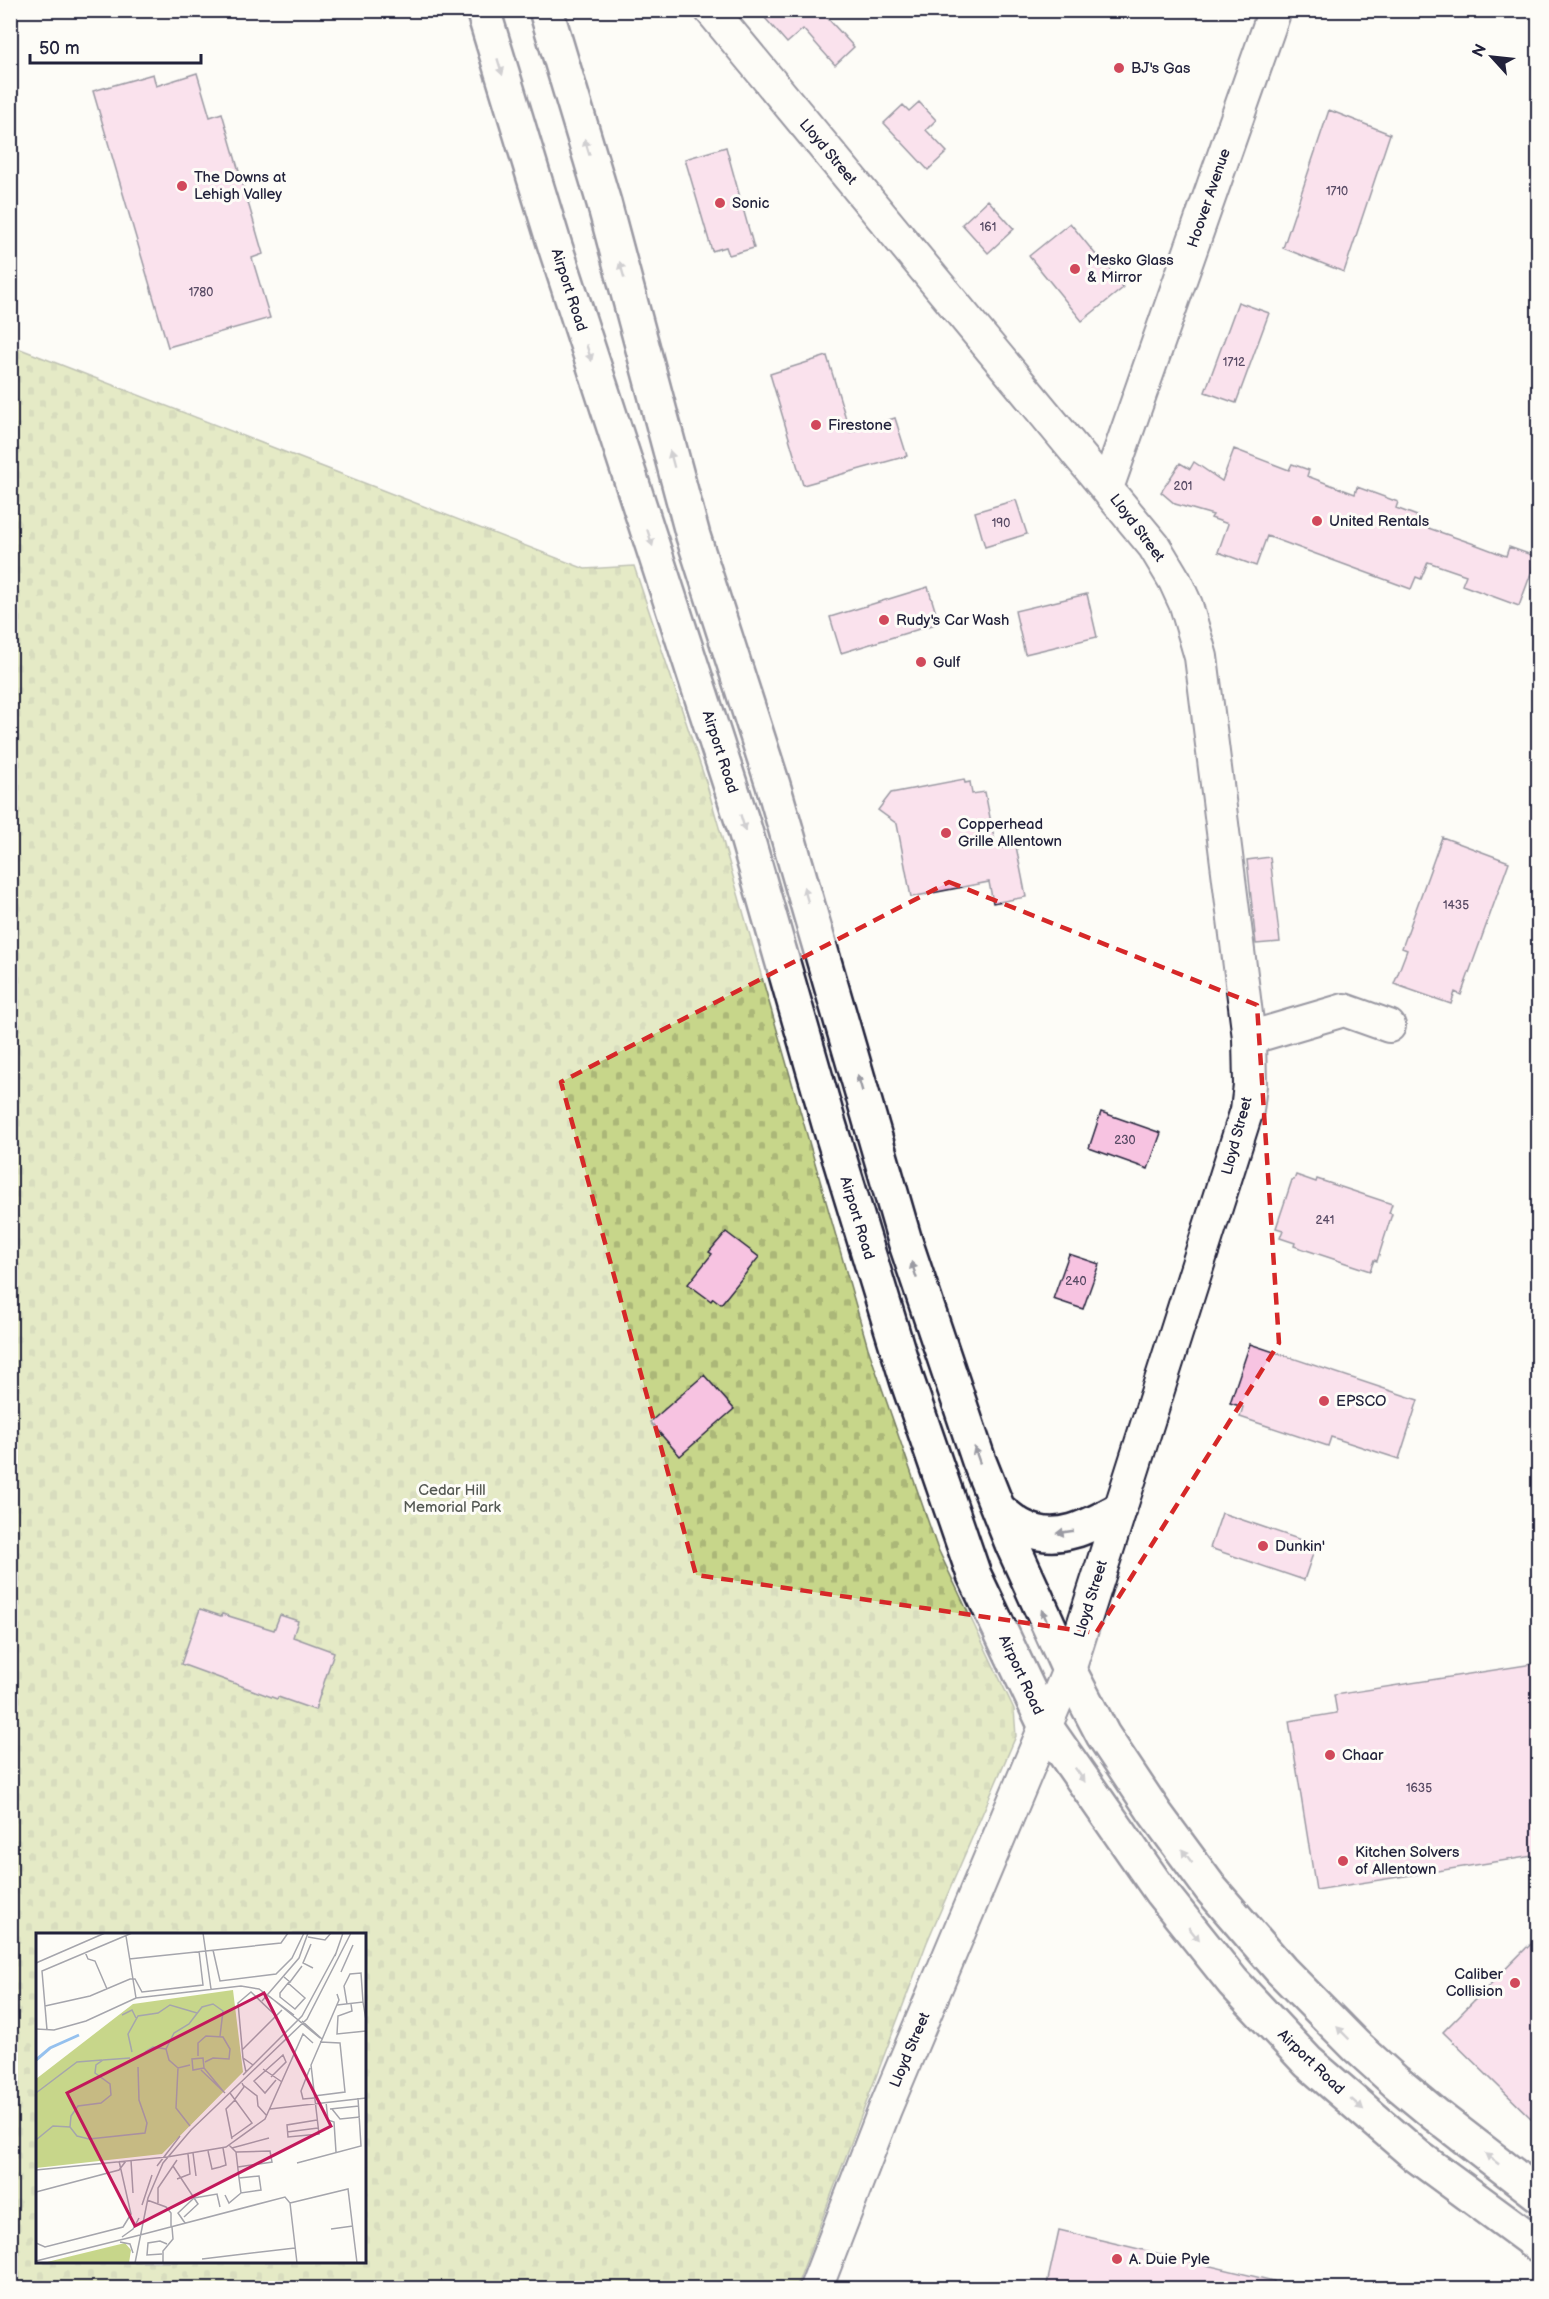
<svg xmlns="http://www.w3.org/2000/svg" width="1549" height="2299" viewBox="0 0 1549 2299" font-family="'Balsamiq Sans',sans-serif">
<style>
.cemetery{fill:url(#cemetery-stones);stroke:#747c62;stroke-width:1.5;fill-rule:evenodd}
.building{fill:#f7c3e1;stroke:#22223b;stroke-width:1.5}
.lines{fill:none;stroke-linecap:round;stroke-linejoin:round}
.minor-casing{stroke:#22223b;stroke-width:36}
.major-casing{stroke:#22223b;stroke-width:38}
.minor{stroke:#fdfcf7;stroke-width:32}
.major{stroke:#fdfcf7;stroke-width:33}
.oneway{fill:#9a9aa2}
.marked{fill:none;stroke:#d62828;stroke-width:4.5;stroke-dasharray:12 8;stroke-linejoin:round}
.poi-dot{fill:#d1495b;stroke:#fdfcf7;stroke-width:2}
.labels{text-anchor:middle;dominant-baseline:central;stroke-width:6;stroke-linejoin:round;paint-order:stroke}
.number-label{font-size:12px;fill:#574a64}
.poi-label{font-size:15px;fill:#22223b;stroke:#fdfcf7;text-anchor:start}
.street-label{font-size:15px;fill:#22223b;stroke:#fdfcf7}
.park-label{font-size:15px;fill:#545853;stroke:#fdfcf7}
.inset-river{fill:none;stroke:#95c1ee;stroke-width:3}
.inset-road{fill:none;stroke:#a5a5ac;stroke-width:1.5}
.view{fill:#c2185b;fill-opacity:0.15;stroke:#c2185b;stroke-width:3}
.inset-edge{fill:none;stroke:#22223b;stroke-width:3}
</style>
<defs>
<pattern id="cemetery-stones" width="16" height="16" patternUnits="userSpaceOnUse" patternTransform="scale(1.5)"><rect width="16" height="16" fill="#c7d68a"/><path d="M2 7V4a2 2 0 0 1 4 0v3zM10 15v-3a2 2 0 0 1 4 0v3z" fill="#abb778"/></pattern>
</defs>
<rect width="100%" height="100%" fill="#fdfcf7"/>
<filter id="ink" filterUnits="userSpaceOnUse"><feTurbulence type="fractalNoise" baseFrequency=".0167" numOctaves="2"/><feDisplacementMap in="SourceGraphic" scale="12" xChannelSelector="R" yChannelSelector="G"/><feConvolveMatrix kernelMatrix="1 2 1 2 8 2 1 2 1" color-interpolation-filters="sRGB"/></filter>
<g filter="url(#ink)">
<!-- cemetery -->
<path class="cemetery" d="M10,345L585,569L634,566L706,782L868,1348L937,1547L1014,1709L1016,1736L927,1942L796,2288H11ZM38,1934H364V2262H38Z"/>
<!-- building -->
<path class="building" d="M758,10H823L822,12L854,47L835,65L803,29L787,43Z
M197,73L210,117L222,113L263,254L252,258L270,318L168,347L93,91L153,74L156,86Z
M919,102L936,120L926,130L947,152L928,170L884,123L903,105L909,111Z
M1329,110L1390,134L1344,272L1283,248Z
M726,147L754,248L729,255L726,247L712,251L685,159Z
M988,200L1014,229L988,253L962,224Z
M1070,223L1105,266L1107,265L1123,285L1121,286L1123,288L1082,321L1029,256Z
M1238,302L1269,313L1236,403L1205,392Z
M827,356L850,432L895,418L907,456L803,485L770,374Z
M1234,449L1289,470L1292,464L1309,470L1307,476L1355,494L1357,487L1398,502L1396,508L1417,516L1414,523L1477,545L1506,556L1509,547L1537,557L1519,606L1462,585L1466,575L1428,562L1421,579L1416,577L1411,589L1267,536L1256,566L1218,552L1228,524L1211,518L1213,515L1175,504L1161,492L1180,463L1190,469L1194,462L1222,481Z
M1016,500L1027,534L985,547L975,512Z
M928,587L939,623L841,653L830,617Z
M1087,594L1097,637L1025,654L1015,611Z
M964,779L965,783L970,782L972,794L985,792L995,843L1002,842L1003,848L1016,846L1026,897L993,903L989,882L911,897L897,824L878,810L891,793Z
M1442,837L1509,862L1461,995L1455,992L1451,1004L1394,984L1407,950L1402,948Z
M1270,857L1280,942L1256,944L1247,860Z
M1101,1112L1161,1133L1148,1169L1089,1148Z
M1296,1175L1316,1182L1317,1179L1392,1204L1389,1213L1392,1214L1377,1261L1374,1260L1370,1271L1294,1246L1295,1243L1280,1238L1283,1230L1276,1228L1292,1180H1294Z
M726,1232L759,1257L721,1304L713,1298L711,1301L688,1284L712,1254L709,1252Z
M1069,1254L1099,1264L1083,1309L1053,1299Z
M1250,1344L1418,1400L1399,1459L1331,1437L1328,1446L1240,1417L1243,1407L1230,1403Z
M704,1375L734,1409L680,1456L650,1422Z
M1222,1513L1316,1545L1304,1580L1210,1548Z
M200,1609L221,1616L222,1614L274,1630L280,1615L298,1621L293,1637L334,1652L315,1710L278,1697L277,1699L181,1664Z
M1539,1663V1855L1316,1890L1289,1721L1337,1713L1334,1695Z
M1539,1935V2126L1443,2032Z
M1059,2230L1274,2281V2289H1046Z"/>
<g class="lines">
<!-- minor casing -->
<g class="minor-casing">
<path id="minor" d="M711,10L1154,546L1175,581L1186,605L1201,657L1249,1038L1250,1085L1247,1110L1069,1670L885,2109L816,2288
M1107,488L1275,10
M1249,1038L1344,1010L1389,1026"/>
</g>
<!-- major casing -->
<g class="major-casing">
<path id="major" d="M483,10L553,240L744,827L829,1124L907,1380L974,1575L1046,1727L1161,1892L1233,1982L1308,2062L1417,2156L1538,2245
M546,10L604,203L693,536L773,785L905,1241L979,1461L1012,1544L1069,1670L1103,1735L1155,1813L1211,1889L1281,1970L1356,2046L1396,2082L1437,2116L1538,2194
M998,1509C1006,1515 1015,1524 1025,1528C1057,1544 1090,1526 1119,1510"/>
</g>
<!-- minor -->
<use href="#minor" class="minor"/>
<!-- major -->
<use href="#major" class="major"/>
</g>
<!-- one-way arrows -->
<defs><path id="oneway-solid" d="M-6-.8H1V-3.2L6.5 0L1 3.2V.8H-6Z" transform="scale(1.5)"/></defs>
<g class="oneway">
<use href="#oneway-solid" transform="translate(500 67) rotate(73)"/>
<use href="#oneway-solid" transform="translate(587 147) rotate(-107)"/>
<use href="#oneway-solid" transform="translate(622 270) rotate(-106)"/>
<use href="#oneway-solid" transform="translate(589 353) rotate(72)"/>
<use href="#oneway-solid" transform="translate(672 459) rotate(-105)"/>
<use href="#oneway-solid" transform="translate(650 538) rotate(72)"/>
<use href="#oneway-solid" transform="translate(743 823) rotate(73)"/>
<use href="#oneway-solid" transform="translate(806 895) rotate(-106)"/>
<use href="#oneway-solid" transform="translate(860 1083) rotate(-106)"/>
<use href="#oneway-solid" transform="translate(914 1270) rotate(-108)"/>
<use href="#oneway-solid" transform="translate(977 1455) rotate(-109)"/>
<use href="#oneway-solid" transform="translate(1065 1532) rotate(172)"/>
<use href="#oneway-solid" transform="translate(1045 1617) rotate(-114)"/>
<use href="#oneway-solid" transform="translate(1080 1775) rotate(55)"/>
<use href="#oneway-solid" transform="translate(1187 1856) rotate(-127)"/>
<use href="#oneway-solid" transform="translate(1194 1934) rotate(51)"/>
<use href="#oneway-solid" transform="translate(1343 2033) rotate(-135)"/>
<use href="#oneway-solid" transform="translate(1357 2104) rotate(41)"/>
<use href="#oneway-solid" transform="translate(1492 2159) rotate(-142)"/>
</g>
</g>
<!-- marked area -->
<path d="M0 0H1549V2299H0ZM949,882L1257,1005L1279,1343L1096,1633L696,1575L561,1082Z" fill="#fdfcf7" fill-opacity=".55" fill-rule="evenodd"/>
<path class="marked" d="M949,882L1257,1005L1279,1343L1096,1633L696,1575L561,1082Z"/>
<!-- markers -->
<g class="poi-dot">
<circle cx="1119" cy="68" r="6"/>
<circle cx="182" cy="186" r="6"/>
<circle cx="720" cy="203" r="6"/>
<circle cx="1075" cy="269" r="6"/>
<circle cx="816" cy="425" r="6"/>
<circle cx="1317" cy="521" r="6"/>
<circle cx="884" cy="620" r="6"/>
<circle cx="921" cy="662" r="6"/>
<circle cx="946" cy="833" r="6"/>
<circle cx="1324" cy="1401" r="6"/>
<circle cx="1263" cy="1546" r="6"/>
<circle cx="1330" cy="1755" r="6"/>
<circle cx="1343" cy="1861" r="6"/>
<circle cx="1515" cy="1983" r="6"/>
<circle cx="1117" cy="2259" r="6"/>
</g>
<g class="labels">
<!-- number labels -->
<g class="number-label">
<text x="1337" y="191">1710</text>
<text x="988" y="227">161</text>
<text x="201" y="292">1780</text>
<text x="1234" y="362">1712</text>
<text x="1183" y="486">201</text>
<text x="1001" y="523">190</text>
<text x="1456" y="905">1435</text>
<text x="1125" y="1140">230</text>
<text x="1325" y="1220">241</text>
<text x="1076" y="1281">240</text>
<text x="1419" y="1788">1635</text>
</g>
<!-- poi labels -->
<g class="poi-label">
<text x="1131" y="68">BJ's Gas</text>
<text x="194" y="177">The Downs at<tspan x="194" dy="17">Lehigh Valley</tspan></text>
<text x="732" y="203">Sonic</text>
<text x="1087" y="260">Mesko Glass<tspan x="1087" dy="17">&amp; Mirror</tspan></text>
<text x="828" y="425">Firestone</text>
<text x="1329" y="521">United Rentals</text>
<text x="896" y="620">Rudy's Car Wash</text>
<text x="933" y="662">Gulf</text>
<text x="958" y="824">Copperhead<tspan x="958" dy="17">Grille Allentown</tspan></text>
<text x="1336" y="1401">EPSCO</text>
<text x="1275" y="1546">Dunkin'</text>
<text x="1342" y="1755">Chaar</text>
<text x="1355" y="1852">Kitchen Solvers<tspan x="1355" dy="17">of Allentown</tspan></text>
<text x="1503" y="1974" text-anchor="end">Caliber<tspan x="1503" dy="17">Collision</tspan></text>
<text x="1129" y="2259">A. Duie Pyle</text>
</g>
<!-- street labels -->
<g class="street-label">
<text transform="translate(828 152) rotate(50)">Lloyd Street</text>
<text transform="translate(1209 198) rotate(-71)">Hoover Avenue</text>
<text transform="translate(569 290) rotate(72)">Airport Road</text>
<text transform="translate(1137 528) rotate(53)">Lloyd Street</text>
<text transform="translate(720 752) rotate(72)">Airport Road</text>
<text transform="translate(1237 1136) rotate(-75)">Lloyd Street</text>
<text transform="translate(857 1218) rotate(73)">Airport Road</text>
<text transform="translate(1091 1599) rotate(-73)">Lloyd Street</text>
<text transform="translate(1021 1675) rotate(65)">Airport Road</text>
<text transform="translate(910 2050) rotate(-67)">Lloyd Street</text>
<text transform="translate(1311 2062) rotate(44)">Airport Road</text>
</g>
<!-- park labels -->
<g class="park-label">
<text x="452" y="1490">Cedar Hill<tspan x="452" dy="17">Memorial Park</tspan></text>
</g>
</g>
<!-- overview -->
<g transform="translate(36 1933)">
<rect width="330" height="330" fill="#fdfcf7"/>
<path d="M197,57L207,139L126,221L0,235V146L97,71ZM89,310L95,317L93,330H7Z" fill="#c7d68a"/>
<path class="inset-river" d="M0,127L14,115L43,102"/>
<path class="inset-road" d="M167,0L175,56M90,3L100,65M272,4L289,7L295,0M275,11L267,30L277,35M177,17L184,48L240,41L256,25L268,0M49,19L52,26L59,28L71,56M299,23L307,0M93,26L245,10L252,0M0,30L69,0M305,39L317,12M248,44L254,49L252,50L244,60V64L259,76L269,65L252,50M254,49L266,33M233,63L284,105M226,68L263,25L272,0M311,71L308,53L314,41L325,40L327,69M315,71L316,78L302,83L301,101L330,98M301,72L327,69L330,87M9,73L54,63L94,46H99L106,59L167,52L163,18M86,82L96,77L100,85M266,88L286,106M0,96L18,97L50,88L100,65L205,53L223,56L258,82M11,97L6,38L96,0M206,117L246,77M96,119L92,101L102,83L122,80L134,72L161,80M109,119L117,114L130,116M162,123V110L170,103L187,104L194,116L193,126L177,125L169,129M207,125L202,70L215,59L241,84M154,132L142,135L133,127L130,116L138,100L153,91L166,74L177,71L187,78L184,103M142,135L140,175L154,193M168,135L157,137L156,126L167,125L168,135L187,158M274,135L265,158L267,166L278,165M227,136L246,149M165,137L189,160M210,139L207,125L217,132M207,142L266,83L300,20M235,144L250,129L247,122L218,148L229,160L240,147M207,152L221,163L222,173L231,183M0,160L41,129L66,127M194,160L216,190L195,205M278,163L309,159L304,110L284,109M199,166L208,154L206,150M290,169L292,187L298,189L300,219M234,176L330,165M294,176L323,173M296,176L304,186L324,184M281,187L251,192L252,204L283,201L275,132L303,67L301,61M34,194L35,183L42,173L65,170L75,162L74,151L59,140L60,132L67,127L94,125M251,199L282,195M196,206L190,176L199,167M0,207L17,193L34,194L41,203L53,206L109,200L111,190L103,167L102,134M193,212L200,219L203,245L205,260L225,257L223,243L203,245M196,215L233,205M172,218L176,236L184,234L190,232L187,215M200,219L234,218L236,229L202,234M157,220L160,243M95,227L97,260M261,230L325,213L322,165M121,233L144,203M137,233L162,271L148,284M0,237L131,224L190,214L229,186L267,101L277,110M141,246L154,241L152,221M0,259L83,237L90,228M189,262L193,270L205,260M111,267L130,274L135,280V294M122,270V255L141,227M254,270L312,256L321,330M106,272L116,242M149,290L142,280L158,265L181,261L184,274M295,296L317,293M104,302L249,264L254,270L261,330M86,304L97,296L103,285M84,309L94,311L97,320M0,310L9,314L87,294L95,281L83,228M126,321L111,322L112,310L124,308L131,311M166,326L259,315M0,328L104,302M99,330L112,265L127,230L155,197L271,86L315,0M127,330V318L137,306L136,294"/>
<path class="view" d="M228,60L295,193L99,293L31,160Z"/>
<rect width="330" height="330" class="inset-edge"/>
</g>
<!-- margin -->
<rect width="1549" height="2299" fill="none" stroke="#fdfcf7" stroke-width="36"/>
<rect x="18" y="18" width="1513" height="2263" fill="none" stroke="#22223b" stroke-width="2" filter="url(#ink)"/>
<!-- north arrow -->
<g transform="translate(1492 57) rotate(297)" stroke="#fdfcf7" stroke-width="4.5" paint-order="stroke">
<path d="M0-4.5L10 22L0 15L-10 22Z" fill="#22223b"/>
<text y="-9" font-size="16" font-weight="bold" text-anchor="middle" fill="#22223b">N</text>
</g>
<!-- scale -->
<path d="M30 54v9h171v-9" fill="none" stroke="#22223b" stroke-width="3"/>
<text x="39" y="54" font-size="18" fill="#22223b" stroke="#fdfcf7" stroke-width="4.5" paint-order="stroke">50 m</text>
</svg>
